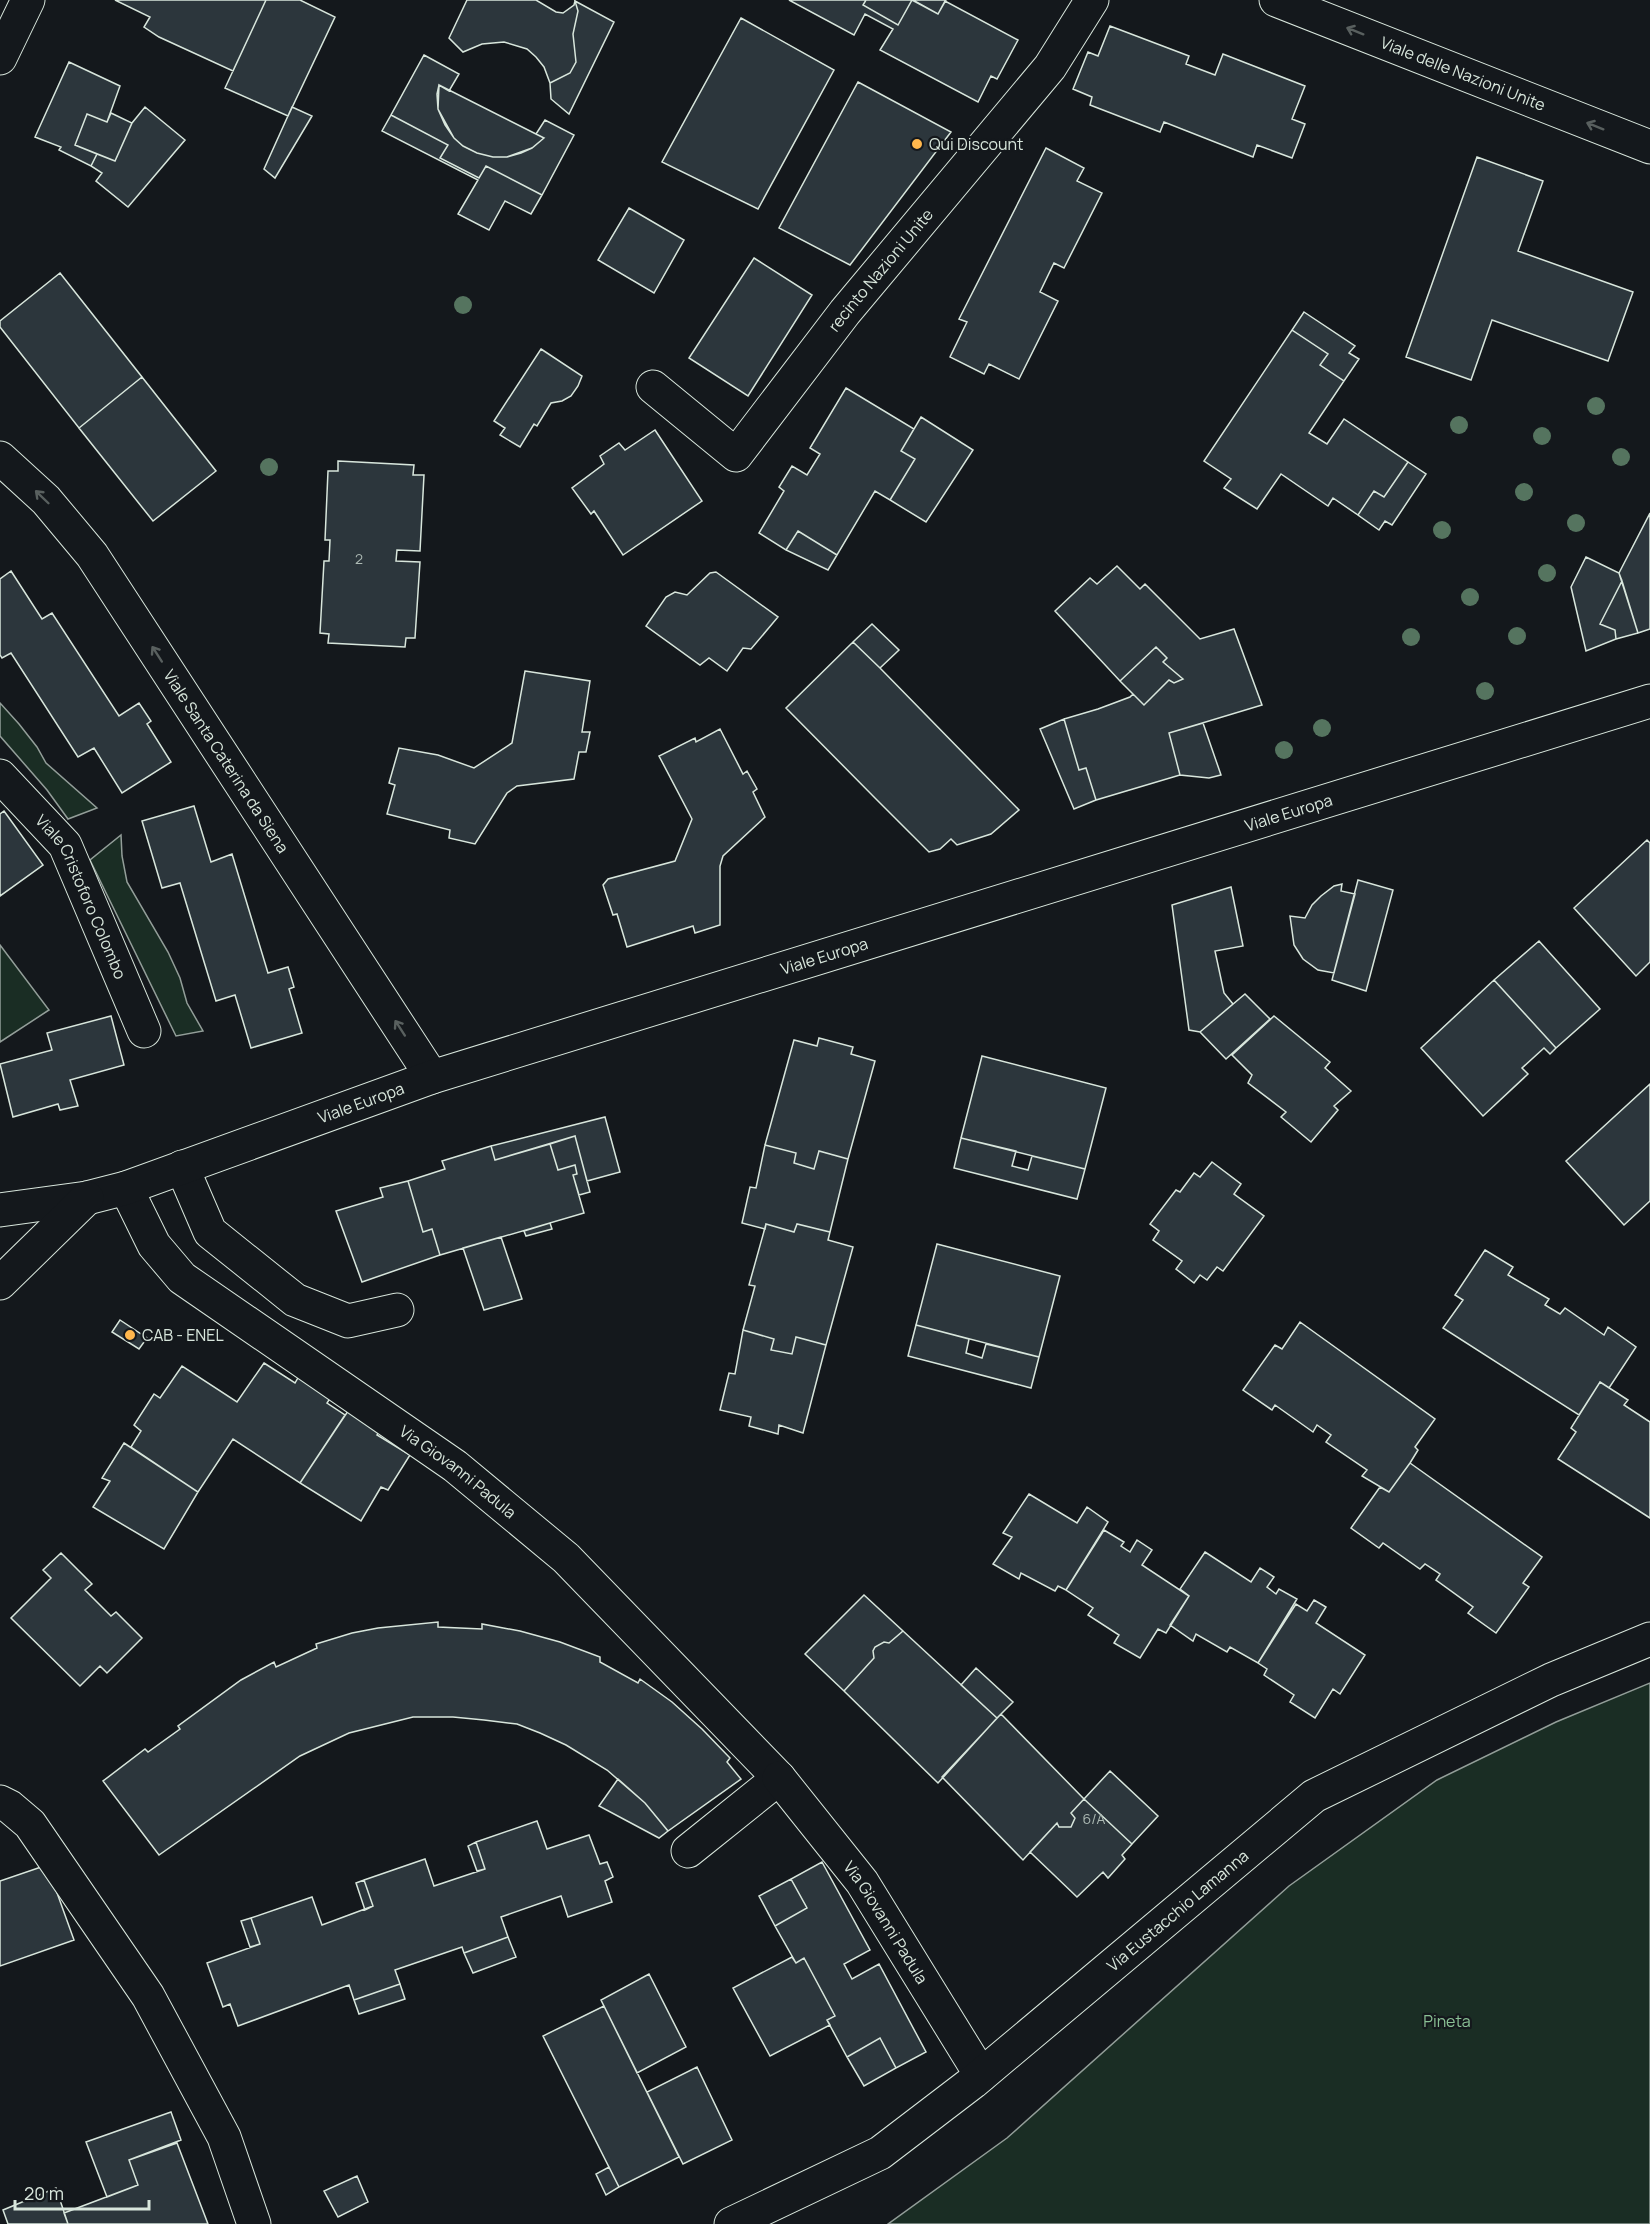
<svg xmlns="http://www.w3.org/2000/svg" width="1650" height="2224" viewBox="0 0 1650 2224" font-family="Manrope,sans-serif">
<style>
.green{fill:#1a2d24;stroke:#939e99;stroke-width:1.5}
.building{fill:#2c363c;stroke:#d8e6dc;stroke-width:1.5}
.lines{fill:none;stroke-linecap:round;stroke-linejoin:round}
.minor-casing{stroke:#d8e6dc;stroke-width:35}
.minor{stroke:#14181c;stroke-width:33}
.tree{fill:#55745f}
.oneway{stroke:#59605f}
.poi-dot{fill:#ffb74d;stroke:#14181c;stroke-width:2}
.labels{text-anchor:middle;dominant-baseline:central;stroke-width:4.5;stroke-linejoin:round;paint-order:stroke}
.number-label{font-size:14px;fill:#adbab4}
.street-label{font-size:16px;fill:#d8e6dc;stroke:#14181c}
.poi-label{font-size:16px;fill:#d8e6dc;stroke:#14181c;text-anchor:start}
.park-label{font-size:16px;fill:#8ac095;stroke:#14181c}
</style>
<rect width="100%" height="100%" fill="#14181c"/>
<!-- green -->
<path class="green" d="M0,703L19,724L37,747L46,763L97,808L68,819L47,790L0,736Z
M121,835L122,856L127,882L168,952L180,978L187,1003L203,1031L176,1036L90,860Z
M0,945L49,1010L0,1042Z
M1650,1683V2224H888L1007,2138L1289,1886L1437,1780L1556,1722Z"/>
<!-- building -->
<path class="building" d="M115,0H266L233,71L159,37L144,27L150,17Z
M266,0H300L335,17L288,116L225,88Z
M467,0H536L556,12L563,13L574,5L575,1L578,11L573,34L576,62L570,73L550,83L544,67L536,57L527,49L504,42L482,44L463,52L449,38Z
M789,0H866L863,5L898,25L912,0L938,14L945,1L1018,40L997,79L991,76L978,102L880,50L893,29L865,14L854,35Z
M866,0H912L898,25L863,5Z
M913,0H946L938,14Z
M575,1L614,22L569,114L551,99L550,83L570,73L576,62L573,34L578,11Z
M741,18L834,70L758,209L662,162Z
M1110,26L1189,56L1186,64L1215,75L1223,54L1305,86L1292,119L1305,124L1292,158L1257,145L1253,157L1164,122L1160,132L1090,105L1092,97L1073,89L1088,52L1098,56Z
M424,55L459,74L449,91L439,85L437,94L438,109L445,125L454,138L463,146L477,153L493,157H507L521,153L532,148L544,138L536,134L545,120L574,135L542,195L486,166L479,178L440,158L448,145L391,115Z
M69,62L120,86L107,122L87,114L75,145L97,154L91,166L59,150L61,147L35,137Z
M858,82L951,132L850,265L779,228Z
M439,85L536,134L544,138L532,148L507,157H493L477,153L463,146L454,138L438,109Z
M145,107L185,140L128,207L96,181L102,173L91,166L97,154L115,161L132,123Z
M292,107L312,116L275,178L264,169Z
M111,113L132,123L115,161L75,145L87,114L107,122Z
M391,115L448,145L440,158L479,178L486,166L542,195L531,214L505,201L489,230L458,214L478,180L382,131Z
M1046,148L1084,168L1077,181L1102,193L1064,268L1054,263L1040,292L1058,301L1019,379L989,364L984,374L950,357L967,322L959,319Z
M1477,157L1543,181L1518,251L1633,292L1608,361L1492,320L1471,380L1406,357Z
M629,208L684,240L654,293L598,260Z
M754,258L812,295L748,396L689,358Z
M60,273L142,377L79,428L0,327V321Z
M1304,312L1355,346L1349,353L1359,359L1344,381L1320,365L1328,354L1292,330Z
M1292,330L1328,354L1320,365L1344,381L1309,433L1327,444L1344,419L1408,462L1384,497L1374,491L1358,515L1333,498L1328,506L1281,474L1257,509L1224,488L1231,479L1204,461Z
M541,349L582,376L578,386L571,396L562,401L551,403L537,426L534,424L520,447L500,435L505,428L494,421Z
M142,377L216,471L153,521L79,428Z
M846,388L914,429L901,451L915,459L890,500L875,491L837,555L798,531L786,550L759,533L784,491L779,487L792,466L807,475L820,454L810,448Z
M921,417L973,450L926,522L890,500L915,459L901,451Z
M655,430L702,501L623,555L594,511L591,514L572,488L604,464L600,456L619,443L625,450Z
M338,461L414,465L413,475H424L420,551L397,550L396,561L420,562L415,638H406L405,647L328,643L329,634L320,633L324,561H329L330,540H325L328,471H338Z
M1408,462L1426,474L1392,525L1385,521L1379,530L1358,515L1374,491L1384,497Z
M1650,513V629L1638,633L1619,573Z
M798,531L837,555L828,570L786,550Z
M1586,557L1619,573L1622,581L1600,624L1615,630L1616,639L1586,651L1571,587Z
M1117,566L1140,589L1145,584L1200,639L1234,629L1262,705L1169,733L1180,775L1096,800L1086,768L1079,770L1064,719L1098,709L1130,697L1133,694L1144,705L1169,680L1174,683L1183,679L1163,662L1167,658L1156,647L1120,681L1055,611L1090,578L1097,584Z
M11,571L42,619L52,613L119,716L139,703L151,721L147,724L171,762L122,793L94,748L78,757L11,653L2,658L0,655V579Z
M716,572L778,617L751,649L743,648L727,671L709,658L700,665L646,626L666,597L675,592L687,595L710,573Z
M1622,581L1638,633L1616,639L1615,630L1600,624Z
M872,624L899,650L880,668L853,642Z
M853,642L880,668L1019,810L991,834L957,845L951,839L940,849L929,852L875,798L786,708Z
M1156,647L1167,658L1163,662L1183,679L1174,683L1169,680L1144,705L1120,681Z
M525,671L590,681L582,732H590L586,752H579L574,779L517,786L507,793L475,844L449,838L450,830L387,814L395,785L389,783L399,748L438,755L474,768L512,743Z
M1064,719L1079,770L1086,768L1096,800L1074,809L1040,729Z
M1203,723L1221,775L1209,778L1180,775L1169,733Z
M720,729L743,774L747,771L757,789L753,792L765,817L723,856L720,866V925L695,933L693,926L627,947L617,914L613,915L603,885L608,879L675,861L692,819L659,756L695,738L696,742Z
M194,806L211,862L232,854L268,973L288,967L294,987L289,989L302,1033L251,1048L235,995L216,1001L180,883L162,888L142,821Z
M4,811L43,865L0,896V814Z
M1647,840L1650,843V962L1636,976L1574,908Z
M1358,880L1393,890L1366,991L1332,980Z
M1342,884L1341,891L1355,894L1334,973L1318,970L1303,959L1294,945L1290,916L1305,918L1312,905L1321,896L1334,886Z
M1231,887L1243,946L1215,951L1224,993L1233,1004L1200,1032L1189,1030L1172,905Z
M1539,941L1600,1009L1556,1048L1494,980Z
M1494,980L1556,1048L1550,1054L1544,1048L1522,1068L1528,1074L1483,1116L1421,1048Z
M1245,994L1270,1019L1226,1059L1200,1032Z
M111,1016L124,1065L70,1080L78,1106L60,1110L58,1104L13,1117L0,1064L52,1050L47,1033Z
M1274,1016L1330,1062L1325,1068L1351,1091L1334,1106L1338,1110L1311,1142L1281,1117L1286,1112L1248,1083L1252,1075L1232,1055Z
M819,1038L853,1047L851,1054L875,1061L848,1159L819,1151L814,1169L794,1163L796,1153L765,1145L794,1040L817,1046Z
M982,1056L1106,1088L1085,1169L961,1138Z
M1650,1084V1201L1624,1225L1566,1161Z
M605,1117L620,1172L587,1181L575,1136L495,1160L491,1146Z
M575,1136L590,1192L579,1195L573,1175L577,1174L575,1165L558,1170L550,1144Z
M961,1138L1016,1151L1012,1166L1028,1170L1032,1156L1085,1169L1077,1199L954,1168Z
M550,1144L558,1170L575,1165L577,1174L573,1175L584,1213L440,1255L432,1229L423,1232L408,1181L445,1169L442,1161L491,1146L495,1160Z
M765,1145L796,1153L794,1163L814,1169L819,1151L848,1159L830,1232L797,1224L794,1232L766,1224L765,1229L742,1223L750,1187L756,1188Z
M1212,1162L1241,1184L1234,1194L1264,1216L1223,1271L1217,1267L1207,1280L1200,1275L1194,1283L1176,1269L1182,1261L1153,1240L1159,1231L1150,1224L1176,1190L1180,1192L1194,1173L1200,1177Z
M408,1181L423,1232L432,1229L440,1255L362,1282L336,1211L383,1197L380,1188Z
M550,1223L552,1229L526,1236L524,1231Z
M766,1224L794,1232L797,1224L830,1232L828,1240L853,1247L826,1345L796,1337L792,1354L771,1350L774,1339L743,1330L755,1286L749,1285Z
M501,1237L522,1299L484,1310L463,1248Z
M937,1244L1060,1276L1039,1357L916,1325Z
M1485,1250L1513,1267L1508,1275L1549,1299L1545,1305L1560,1314L1565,1308L1604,1335L1608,1327L1636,1347L1609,1388L1600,1382L1579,1415L1443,1328L1463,1300L1455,1295Z
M120,1320L147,1338L139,1349L112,1332Z
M1300,1322L1435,1419L1415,1447L1418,1450L1410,1463L1389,1492L1362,1476L1367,1470L1326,1442L1331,1435L1317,1425L1313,1432L1275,1405L1272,1410L1243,1390L1275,1345L1282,1349Z
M916,1325L969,1339L966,1353L982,1358L986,1344L1039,1357L1031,1388L908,1356Z
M743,1330L774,1339L771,1350L792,1354L796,1337L826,1345L803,1433L779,1425L778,1434L749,1426L751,1417L720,1410L729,1373L735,1374Z
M264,1363L295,1383L299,1376L331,1397L327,1403L345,1415L300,1483L233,1439L198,1492L131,1447L141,1431L134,1425L154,1394L160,1398L182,1366L237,1402Z
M1600,1382L1628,1400L1624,1405L1650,1422V1518L1558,1459L1576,1432L1571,1428Z
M350,1408L381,1428L377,1435L410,1455L388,1490L381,1487L361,1521L300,1483Z
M124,1443L198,1492L164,1549L93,1507L110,1481L102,1478Z
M1410,1463L1542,1557L1523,1583L1529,1587L1496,1633L1468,1613L1473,1607L1436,1580L1440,1574L1425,1564L1420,1569L1383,1543L1379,1548L1351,1528L1380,1487L1389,1492Z
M1029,1494L1077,1523L1087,1507L1108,1522L1066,1590L1058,1586L1055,1591L1021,1573L1019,1579L993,1564L1012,1537L1003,1533Z
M1104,1530L1124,1542L1121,1546L1130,1552L1137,1540L1152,1550L1142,1565L1189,1596L1166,1633L1158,1629L1140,1658L1114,1643L1119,1635L1088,1615L1093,1608L1066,1590Z
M1205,1552L1251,1582L1260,1568L1274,1577L1267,1587L1276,1594L1279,1589L1297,1599L1258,1663L1230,1647L1227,1652L1196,1634L1193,1641L1170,1625L1189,1596L1180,1589Z
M61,1553L92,1584L85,1590L111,1616L116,1612L142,1638L107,1673L100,1666L80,1686L11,1618L51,1578L43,1570Z
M864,1595L903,1631L889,1643L884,1642L875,1647L873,1651L874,1658L844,1691L805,1654Z
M1314,1600L1326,1607L1316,1623L1365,1655L1340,1694L1333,1689L1315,1718L1290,1702L1294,1695L1264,1675L1267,1669L1258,1663L1296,1604L1307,1611Z
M438,1622V1627L482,1629V1624L520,1631L560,1642L600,1657V1662L638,1683L640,1679L672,1702L702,1729L730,1758L727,1762L741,1779L668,1831L645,1803L607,1770L566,1745L540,1733L517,1724L484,1720L453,1717H413L349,1733L300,1756L159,1855L103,1781L145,1749L148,1752L180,1729L178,1726L241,1680L274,1662L276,1667L317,1648L316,1644L352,1633L378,1628Z
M903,1631L997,1718L938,1783L844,1691L874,1658L873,1651L875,1647L884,1642L889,1643Z
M976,1668L1013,1702L997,1718L961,1685Z
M1001,1714L1084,1799L1071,1813L1075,1818L1071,1827H1059L1057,1823L1023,1860L942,1777Z
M1110,1771L1158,1816L1132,1844L1084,1799Z
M618,1779L645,1803L668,1831L659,1838L599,1806Z
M1084,1799L1132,1844L1122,1855L1125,1859L1108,1878L1103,1872L1077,1897L1030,1852L1057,1823L1059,1827H1071L1075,1818L1071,1813Z
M537,1821L547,1849L589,1835L600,1864L607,1862L613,1877L605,1881L612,1902L568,1917L561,1896L501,1917L508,1937L464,1953L462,1947L395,1970L400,1984L354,2000L349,1985L238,2026L230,2004L223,2007L207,1963L260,1944L251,1918L312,1897L322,1925L373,1906L364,1880L425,1859L434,1886L485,1869L476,1842Z
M476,1842L485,1869L477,1871L468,1846Z
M822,1862L870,1950L844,1964L852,1979L879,1964L926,2052L896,2068L880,2038L847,2057L827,2020L835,2016L804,1958L796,1963L775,1926L807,1908L791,1879Z
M47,1865L74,1940L0,1966V1881Z
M791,1879L807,1908L775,1926L759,1896Z
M364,1880L373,1906L365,1910L356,1883Z
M251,1918L260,1944L250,1947L241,1921Z
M508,1937L516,1957L473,1973L464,1953Z
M792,1957L796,1963L804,1958L835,2016L827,2020L830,2025L770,2056L733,1988Z
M649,1974L686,2047L637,2073L601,2000Z
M400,1984L405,1999L359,2014L354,2000Z
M604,2006L679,2157L619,2187L543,2036Z
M880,2038L896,2068L864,2086L847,2057Z
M697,2067L732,2140L683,2164L647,2092Z
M171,2112L181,2140L129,2160L138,2185L107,2197L86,2142Z
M177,2143L208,2224H68L64,2213L138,2185L129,2160Z
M609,2167L619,2187L606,2195L596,2174Z
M357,2176L368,2202L338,2217L324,2191Z
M56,2188L68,2224H8L3,2210Z"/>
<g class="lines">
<!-- minor casing -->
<g class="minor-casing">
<g id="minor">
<path id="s1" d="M1276,0L1650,147"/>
<path d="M0,58L28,0"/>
<path id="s2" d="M653,387L736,455L845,312L1050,67L1092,0"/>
<path id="s3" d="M0,458L46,500L92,555L432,1077"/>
<path id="s4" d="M0,776L65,845L144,1031"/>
<path d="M182,1167L210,1232L295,1300L348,1321L397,1310"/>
<path id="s5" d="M126,1188L154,1245L182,1278L455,1466L566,1558L779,1778L688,1851"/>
<path id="s6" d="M0,1210L87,1198L126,1188L432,1077L1650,701"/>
<path d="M0,1283L87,1198"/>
<path id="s7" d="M779,1778L862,1882L981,2075"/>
<path d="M0,1802L10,1807L30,1824L148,1996L224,2137L254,2224"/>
<path id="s8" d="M731,2224L880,2153L973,2082L1314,1796L1551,1680L1650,1639"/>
</g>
</g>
<!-- minor -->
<use href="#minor" class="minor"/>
</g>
<!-- trees -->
<g class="tree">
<circle cx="463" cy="305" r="9"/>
<circle cx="1596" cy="406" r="9"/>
<circle cx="1459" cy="425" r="9"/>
<circle cx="1542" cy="436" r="9"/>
<circle cx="1621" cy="457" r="9"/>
<circle cx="269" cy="467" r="9"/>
<circle cx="1524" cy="492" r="9"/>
<circle cx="1576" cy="523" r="9"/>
<circle cx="1442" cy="530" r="9"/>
<circle cx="1547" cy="573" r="9"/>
<circle cx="1470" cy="597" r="9"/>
<circle cx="1517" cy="636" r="9"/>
<circle cx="1411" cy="637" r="9"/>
<circle cx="1485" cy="691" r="9"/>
<circle cx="1322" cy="728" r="9"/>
<circle cx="1284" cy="750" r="9"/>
</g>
<!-- one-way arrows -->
<defs><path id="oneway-shaft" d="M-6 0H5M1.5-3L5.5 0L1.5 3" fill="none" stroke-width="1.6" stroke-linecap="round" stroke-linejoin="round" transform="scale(1.5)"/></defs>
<g class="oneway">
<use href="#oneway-shaft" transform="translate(1355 31) rotate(-158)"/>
<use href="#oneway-shaft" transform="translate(1595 126) rotate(-158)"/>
<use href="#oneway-shaft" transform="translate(42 497) rotate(-136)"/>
<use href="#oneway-shaft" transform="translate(157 654) rotate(-123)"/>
<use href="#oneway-shaft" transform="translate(400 1028) rotate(-123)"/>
</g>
<!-- markers -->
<g class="poi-dot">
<circle cx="917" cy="144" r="6"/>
<circle cx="130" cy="1335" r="6"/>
</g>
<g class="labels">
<!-- number labels -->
<g class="number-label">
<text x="359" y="558">2</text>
<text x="1094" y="1818">6/A</text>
</g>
<!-- street labels -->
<g class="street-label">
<text stroke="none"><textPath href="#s1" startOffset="201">Viale delle Nazioni Unite</textPath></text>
<text stroke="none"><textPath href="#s2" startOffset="342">recinto Nazioni Unite</textPath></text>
<text stroke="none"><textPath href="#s3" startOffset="380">Viale Santa Caterina da Siena</textPath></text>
<text stroke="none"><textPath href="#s6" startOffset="1350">Viale Europa</textPath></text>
<text stroke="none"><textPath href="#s4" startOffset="148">Viale Cristoforo Colombo</textPath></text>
<text stroke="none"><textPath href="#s6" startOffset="864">Viale Europa</textPath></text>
<text stroke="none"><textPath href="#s6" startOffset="378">Viale Europa</textPath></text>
<text stroke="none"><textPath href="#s5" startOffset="444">Via Giovanni Padula</textPath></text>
<text stroke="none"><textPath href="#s8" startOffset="549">Via Eustacchio Lamanna</textPath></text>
<text stroke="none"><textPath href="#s7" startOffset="180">Via Giovanni Padula</textPath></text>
</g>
<!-- poi labels -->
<g class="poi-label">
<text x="929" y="144">Qui Discount</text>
<text x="142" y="1335">CAB - ENEL</text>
</g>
<!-- park labels -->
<g class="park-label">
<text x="1447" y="2021">Pineta</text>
</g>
</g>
<!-- scale -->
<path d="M15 2200v9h134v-9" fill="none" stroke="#d8e6dc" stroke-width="3"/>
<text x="24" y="2200" font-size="18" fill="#d8e6dc" stroke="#14181c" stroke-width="4.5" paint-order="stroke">20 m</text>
</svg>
